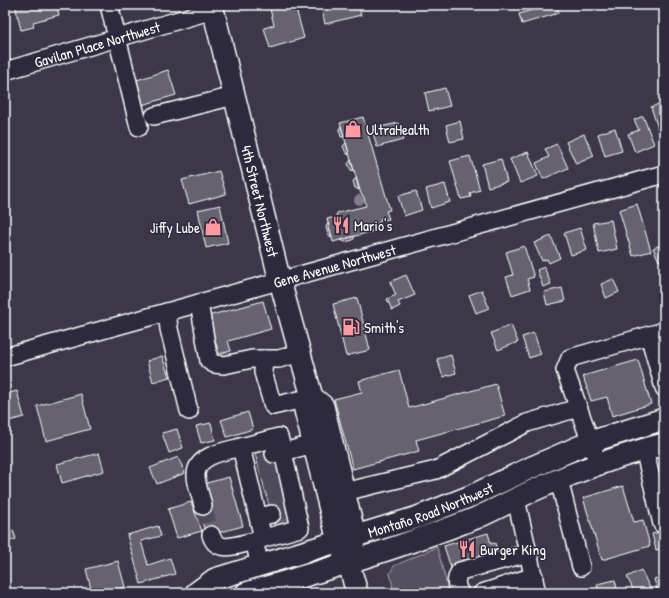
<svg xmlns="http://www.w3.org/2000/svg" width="669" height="598" viewBox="0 0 669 598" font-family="'Patrick Hand',sans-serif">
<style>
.green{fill:#555060;stroke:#aaa8b0}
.building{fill:#666270;stroke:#fff}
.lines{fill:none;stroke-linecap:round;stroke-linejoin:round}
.minor-tunnel{stroke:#504b5b;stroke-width:17;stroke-dasharray:17 8;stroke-linecap:butt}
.minor-casing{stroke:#fff;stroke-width:20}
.major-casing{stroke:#fff;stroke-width:24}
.minor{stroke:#2f2a3d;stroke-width:17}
.major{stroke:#2f2a3d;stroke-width:21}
.tree{fill:#827e8a}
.labels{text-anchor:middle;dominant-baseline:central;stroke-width:3;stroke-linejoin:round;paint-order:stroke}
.street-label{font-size:15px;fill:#fff;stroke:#2f2a3d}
.poi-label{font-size:15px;fill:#fff;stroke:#2f2a3d;text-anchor:start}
</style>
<rect width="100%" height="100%" fill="#3c3749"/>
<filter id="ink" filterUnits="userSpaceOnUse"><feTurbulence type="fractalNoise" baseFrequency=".025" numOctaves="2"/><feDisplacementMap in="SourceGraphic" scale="8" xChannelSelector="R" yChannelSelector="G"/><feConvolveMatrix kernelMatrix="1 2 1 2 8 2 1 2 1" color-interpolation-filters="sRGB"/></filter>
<g filter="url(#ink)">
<!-- green -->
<path class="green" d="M437,547L449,593H394L390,573L394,566Z"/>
<!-- building -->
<path class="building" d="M15,5H56L59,15L33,22L34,27L21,30Z
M276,5H295L304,38L270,48L264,28L274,25L270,9L276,7Z
M321,5H358L361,15L325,24Z
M548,5H556L559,13L522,24L519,14Z
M168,70L176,95L142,105L134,81Z
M445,88L450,106L429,111L425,93Z
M664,102V141H662L651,107Z
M643,116L654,144L635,152L628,134L639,130L634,120Z
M363,117L390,210L386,211L389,219L383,220L382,217L374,231L333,242L327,219L336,217L337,213L366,206L364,197L361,194L340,123Z
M460,121L464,139L450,142L446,125Z
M398,123L403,140L377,147L372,129Z
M341,126L344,137H341L339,129Z
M615,128L622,151L605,156L598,134Z
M584,134L594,156L576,164L566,142Z
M346,143L349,153V155L346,153L343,146Z
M557,144L568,168L543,179L536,163L549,157L545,149Z
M528,152L538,176L520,183L510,159Z
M470,156L480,190L470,193L471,197L461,199L450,161Z
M501,159L507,182L488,187L482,164Z
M351,160L354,171L351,170L348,164Z
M219,171L226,194L189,204L182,180Z
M356,178L359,190L355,188L353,181Z
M445,184L450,202L431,208L426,189Z
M416,191L422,210L404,216L398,196Z
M637,204L651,251L633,256L619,210Z
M220,205L228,243L206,248L198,210Z
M611,220L617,249L599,253L593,223Z
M328,223L332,238L328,235L326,227Z
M580,228L587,250L571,255L564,233Z
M355,236L353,240L345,242L341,240Z
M551,236L560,258L549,263L547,259L542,261L534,243Z
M664,244V259L659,261L653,248Z
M524,246L534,277L527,279L530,289L512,295L506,277L513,275L506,252Z
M544,267L551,284L543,287L537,270Z
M406,275L415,295L398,302L400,306L392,310L387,299L396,295L390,282Z
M613,279L619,292L606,298L601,284Z
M562,288L565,301L547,305L544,292Z
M482,290L489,308L476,313L469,295Z
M357,298L370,350L346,356L333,304Z
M263,301L271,329L228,341L231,351L219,354L208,316Z
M511,325L518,342L498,350L491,333Z
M534,333L541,354L529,358L522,337Z
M451,355L456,373L443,377L437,359Z
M162,356L169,377L153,382L147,361Z
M638,360L651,404L612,416L607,397L591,401L583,376Z
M399,370L409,408L496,384L505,416L416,440L419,451L353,469L334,399L362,392L359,381Z
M17,391L24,417L5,422V394Z
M81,394L90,429L46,441L37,406Z
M248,412L253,429L227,437L221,420Z
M211,423L215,440L201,443L196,426Z
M177,429L183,448L169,453L162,433Z
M271,441L294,525L276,530L253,446Z
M99,453L104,471L62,483L57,464Z
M178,457L185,473L157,484L150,468Z
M229,477L243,526L206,536L198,507L203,484Z
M623,486L634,522L643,520L650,546L602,560L583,498Z
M191,502L202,531L177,538L168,509Z
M158,526L161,536L141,541L148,565L170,558L175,574L141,584L127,535Z
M13,530L16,539L5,543V532Z
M664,531V548L656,550L652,534Z
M488,533L491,544L495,543L498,553L451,568L444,546Z
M118,561L125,587L100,593H92L86,569Z
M641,570L652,592L649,593H635L627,577Z
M664,576V593H658L654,579Z
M615,580L618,593H599L597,584Z
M586,590L587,593H572V592Z"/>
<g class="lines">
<!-- minor-tunnel -->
<path class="minor-tunnel" d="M257,459L274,454
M260,472L278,468
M264,485L282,481
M268,500L286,496
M203,506L211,535
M272,514L289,509"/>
<!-- minor casing -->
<g class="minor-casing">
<g id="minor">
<path d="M109,5L139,127"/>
<path id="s1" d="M5,71L213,10"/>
<path d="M154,116L234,96"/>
<path d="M199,303L209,361L214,364L224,365L252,359H279L300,353"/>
<path d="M167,312L169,329L189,411"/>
<path d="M649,335L664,388"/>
<path id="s2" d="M5,357L664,174"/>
<path d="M264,359L263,372L273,406L312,397"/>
<path d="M644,449L662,524"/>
<path d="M598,463L565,370L570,358L664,331"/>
<path d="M559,480L581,567"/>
<path d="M344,492L436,470L527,423L578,408"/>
<path d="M516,499L537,593"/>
<path d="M203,506C201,496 196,485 196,475C196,455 226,451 241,447"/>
<path d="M258,517L272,514"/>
<path d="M211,535C217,555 239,544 254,541"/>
<path d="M263,538L241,447L279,437L283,452L274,454"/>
<path d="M260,565L254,541L300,528L283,452L314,444"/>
<path d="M460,593C455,585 455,579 460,571L529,553"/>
<path d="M482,593L534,576"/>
</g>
</g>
<!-- major casing -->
<g class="major-casing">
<g id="major">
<path id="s3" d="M212,5L280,281L312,397L323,406L355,536L349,564"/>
<path d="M312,397L305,410L338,541L349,564L357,593"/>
<path id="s4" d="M196,593L215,579L418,517L471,496L530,468L590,442L664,419"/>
<path d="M246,593C324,571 401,547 476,518C497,509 518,497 539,488C580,470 621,455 664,444"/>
</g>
</g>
<!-- minor -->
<use href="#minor" class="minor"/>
<!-- major -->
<use href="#major" class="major"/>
</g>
<!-- trees -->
<circle class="tree" cx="359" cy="200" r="5"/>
</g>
<!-- icons -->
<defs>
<g id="shop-bare" transform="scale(1.38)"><path d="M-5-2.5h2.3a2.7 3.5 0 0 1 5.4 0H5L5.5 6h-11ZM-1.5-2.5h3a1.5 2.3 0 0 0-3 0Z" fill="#ff9aa2" stroke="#2f2a3d" stroke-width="2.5" paint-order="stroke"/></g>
<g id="restaurant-bare" transform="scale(1.38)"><path d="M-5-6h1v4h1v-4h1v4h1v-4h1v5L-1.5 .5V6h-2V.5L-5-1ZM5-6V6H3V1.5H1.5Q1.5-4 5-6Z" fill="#ff9aa2" stroke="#2f2a3d" stroke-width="2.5" paint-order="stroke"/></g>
<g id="fuel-bare" transform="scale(1.38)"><path d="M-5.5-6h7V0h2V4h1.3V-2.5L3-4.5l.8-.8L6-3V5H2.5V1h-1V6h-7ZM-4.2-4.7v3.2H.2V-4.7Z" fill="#ff9aa2" stroke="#2f2a3d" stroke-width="2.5" paint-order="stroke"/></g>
</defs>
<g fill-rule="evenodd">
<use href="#shop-bare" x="353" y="129"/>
<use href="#restaurant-bare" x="341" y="225"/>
<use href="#shop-bare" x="213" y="227"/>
<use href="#fuel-bare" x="351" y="327"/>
<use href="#restaurant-bare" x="467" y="549"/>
</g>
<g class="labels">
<!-- street labels -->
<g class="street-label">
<text stroke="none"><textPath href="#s1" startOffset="96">Gavilan Place Northwest</textPath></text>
<text stroke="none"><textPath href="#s3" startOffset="202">4th Street Northwest</textPath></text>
<text stroke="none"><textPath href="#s2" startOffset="342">Gene Avenue Northwest</textPath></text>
<text stroke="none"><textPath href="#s4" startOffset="250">Montaño Road Northwest</textPath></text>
</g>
<!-- poi labels -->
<g class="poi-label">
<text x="366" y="129">UltraHealth</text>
<text x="354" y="225">Mario's</text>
<text x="200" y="227" text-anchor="end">Jiffy Lube</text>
<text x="364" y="327">Smith's</text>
<text x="480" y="549">Burger King</text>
</g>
</g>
<!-- margin -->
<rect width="669" height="598" fill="none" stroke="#2f2a3d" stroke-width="20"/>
<rect x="10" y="10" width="649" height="578" fill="none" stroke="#fff" stroke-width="1.5" filter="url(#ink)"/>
</svg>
